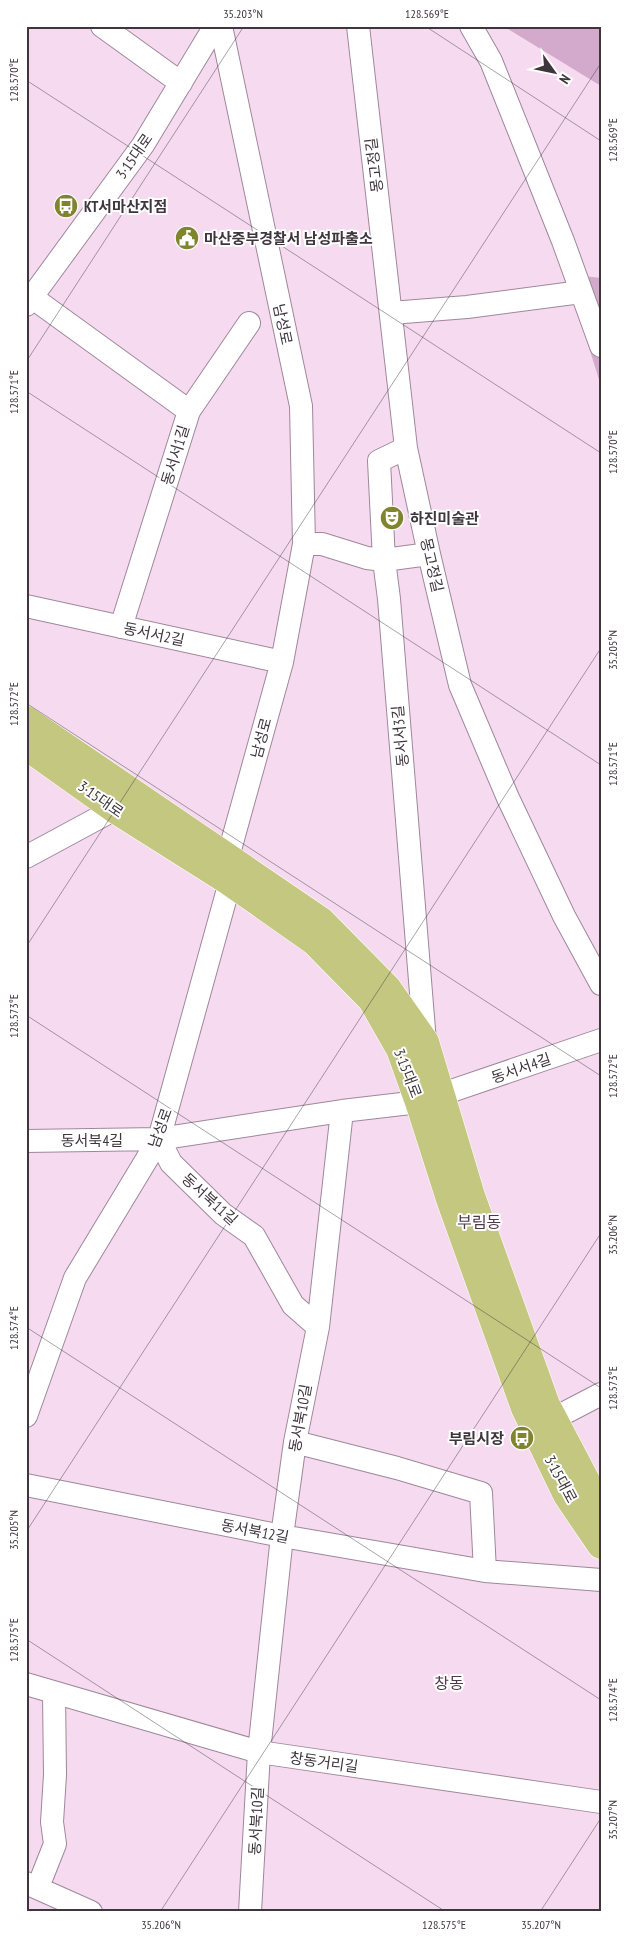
<svg xmlns="http://www.w3.org/2000/svg" width="627" height="1938" viewBox="0 0 627 1938" font-family="'PT Sans Narrow','Noto Sans KR',sans-serif">
<style>
.green{fill:#d4aacc}
.lines{fill:none;stroke-linecap:round;stroke-linejoin:round}
.street-casing{stroke:#9f879b;stroke-width:24}
.primary-casing{stroke:#fff;stroke-width:29}
.street{stroke:#fff;stroke-width:22}
.primary{stroke:#c4c77f;stroke-width:28}
.ticks{fill:none;stroke:#3f353d;stroke-width:1;stroke-opacity:0.45}
.labels{text-anchor:middle;dominant-baseline:central;stroke-width:4;stroke-linejoin:round;paint-order:stroke}
.street-label{font-size:15px;fill:#3f353d;stroke:#fff}
.poi-label{font-size:15px;font-weight:bold;fill:#3f353d;stroke:#fff;text-anchor:start}
.neighbourhood-label{font-size:16px;fill:#4f3a4b;stroke:#fff}
.neatline{fill:none;stroke:#3f353d;stroke-width:2}
.ticks-label{font-size:12px;text-anchor:middle;fill:#3f353d}
</style>
<rect width="100%" height="100%" fill="#f6dbf0"/>
<!-- green -->
<path class="green" d="M503,26H601V86Z
M566,274L601,278V386Z"/>
<g class="lines">
<!-- street casing -->
<g class="street-casing">
<path id="street" d="M102,26L181,83
M358,26L406,448L429,554L460,685L508,798L564,916L601,984
M471,26L491,61L563,241L601,346
M26,293L189,411
M26,305L143,145L215,26
M391,313L467,307L581,292
M406,448L379,461L384,560L389,599L425,1042
M304,544H322L367,558L384,560L429,554
M26,606L282,662
M121,627L189,411L249,323
M26,857L115,809L128,800
M159,1139L171,1163L223,1214L254,1236L293,1305L318,1327
M26,1141L159,1139L342,1111L419,1102L601,1040
M26,1416L75,1278L159,1139L230,882L228,857L282,662L304,544L301,406L221,26
M553,1419L601,1394
M295,1442L397,1468L481,1493L485,1571
M26,1485L282,1536L485,1571L601,1580
M26,1684L259,1752L601,1802
M26,1883L91,1912
M38,1887L55,1844L52,1822L55,1775L54,1693
M250,1912L259,1752L282,1536L295,1442L318,1327L342,1111"/>
</g>
<!-- primary casing -->
<g class="primary-casing">
<path id="primary" d="M26,720L321,921L387,988L425,1042L471,1196L546,1405L587,1483L601,1503
M26,746L119,812L230,882L314,941L372,1000L400,1049L419,1102L450,1199L525,1408L567,1495L601,1545"/>
</g>
<!-- street -->
<use href="#street" class="street"/>
<!-- primary -->
<use href="#primary" class="primary"/>
</g>
<!-- ticks -->
<path class="ticks" d="M425,26L601,141M26,80L601,453M26,362L244,26M26,391L601,765M26,703L601,1076M26,947L601,63M26,1015L601,1388M26,1327L601,1700M26,1532L601,648M26,1639L446,1912M160,1912L601,1233M540,1912L601,1818"/>
<!-- icons -->
<defs>
<g id="bus-disc" transform="scale(1.25)"><circle r="9.5" fill="#80842f" stroke="#fff"/><path d="M-5-6H5V4H4V6H2V4H-2V6H-4V4H-5ZM-3.5-4V0h7V-4ZM-3.5 1.2v1.5H-2V1.2ZM2 1.2v1.5H3.5V1.2Z" fill="#fff"/></g>
<g id="civic-disc" transform="scale(1.25)"><circle r="9.5" fill="#80842f" stroke="#fff"/><path d="M-.6-6.5H3V-4.5H.6V-3L4-1V1h2V6H-6V1h2V-1L-.6-3ZM-1.2 2.5V6h2.4V2.5Z" fill="#fff"/></g>
<g id="theatre-disc" transform="scale(1.25)"><circle r="9.5" fill="#80842f" stroke="#fff"/><path d="M-5-5.5Q0-4 5-5.5V0Q5 5 0 6Q-5 5-5 0ZM-3.3-2.5H-1v1.5H-3.3ZM1-2.5H3.3v1.5H1ZM-2.8 1Q0 5.5 2.8 1Z" fill="#fff"/></g>
</defs>
<g fill-rule="evenodd">
<use href="#bus-disc" x="66" y="206"/>
<use href="#civic-disc" x="187" y="238"/>
<use href="#theatre-disc" x="392" y="518"/>
<use href="#bus-disc" x="522" y="1438"/>
</g>
<g class="labels">
<!-- street labels -->
<g class="street-label">
<text transform="translate(134 156) rotate(-55)">3·15대로</text>
<text transform="translate(374 165) rotate(-97)">몽고정길</text>
<text transform="translate(283 324) rotate(78)">남성로</text>
<text transform="translate(175 455) rotate(-73)">동서서1길</text>
<text transform="translate(432 565) rotate(77)">몽고정길</text>
<text transform="translate(154 634) rotate(12)">동서서2길</text>
<text transform="translate(400 736) rotate(-95)">동서서3길</text>
<text transform="translate(261 738) rotate(-75)">남성로</text>
<text transform="translate(101 799) rotate(35)">3·15대로</text>
<text transform="translate(521 1068) rotate(-19)">동서서4길</text>
<text transform="translate(408 1073) rotate(69)">3·15대로</text>
<text transform="translate(160 1128) rotate(-70)">남성로</text>
<text x="92" y="1140">동서북4길</text>
<text transform="translate(210 1199) rotate(42)">동서북11길</text>
<text transform="translate(300 1418) rotate(-80)">동서북10길</text>
<text transform="translate(561 1479) rotate(62)">3·15대로</text>
<text transform="translate(255 1531) rotate(11)">동서북12길</text>
<text transform="translate(324 1762) rotate(8)">창동거리길</text>
<text transform="translate(256 1821) rotate(-87)">동서북10길</text>
</g>
<!-- poi labels -->
<g class="poi-label">
<text x="84" y="206">KT서마산지점</text>
<text x="204" y="238">마산중부경찰서 남성파출소</text>
<text x="410" y="518">하진미술관</text>
<text x="504" y="1438" text-anchor="end">부림시장</text>
</g>
<!-- neighbourhood labels -->
<g class="neighbourhood-label">
<text x="479" y="1222">부림동</text>
<text x="449" y="1683">창동</text>
</g>
</g>
<!-- border -->
<rect width="627" height="1938" fill="none" stroke="#ffffff" stroke-width="55"/>
<!-- north arrow -->
<g transform="translate(554 72) rotate(123)" stroke="#ffffff" stroke-width="4" paint-order="stroke">
<path d="M0-4L9 19L0 12L-9 19Z" fill="#3f353d"/>
<text y="-8" font-size="14" font-weight="bold" text-anchor="middle" fill="#3f353d">N</text>
</g>
<rect x="28" y="28" width="572" height="1882" class="neatline"/>
<g class="ticks-label">
<text x="243" y="18">35.203°N</text>
<text x="427" y="18">128.569°E</text>
<text transform="translate(14 80) rotate(-90)" y="4">128.570°E</text>
<text transform="translate(613 140) rotate(-90)" y="4">128.569°E</text>
<text transform="translate(14 392) rotate(-90)" y="4">128.571°E</text>
<text transform="translate(613 452) rotate(-90)" y="4">128.570°E</text>
<text transform="translate(613 650) rotate(-90)" y="4">35.205°N</text>
<text transform="translate(14 704) rotate(-90)" y="4">128.572°E</text>
<text transform="translate(613 764) rotate(-90)" y="4">128.571°E</text>
<text transform="translate(14 1016) rotate(-90)" y="4">128.573°E</text>
<text transform="translate(613 1076) rotate(-90)" y="4">128.572°E</text>
<text transform="translate(613 1235) rotate(-90)" y="4">35.206°N</text>
<text transform="translate(14 1328) rotate(-90)" y="4">128.574°E</text>
<text transform="translate(613 1388) rotate(-90)" y="4">128.573°E</text>
<text transform="translate(14 1530) rotate(-90)" y="4">35.205°N</text>
<text transform="translate(14 1640) rotate(-90)" y="4">128.575°E</text>
<text transform="translate(613 1700) rotate(-90)" y="4">128.574°E</text>
<text transform="translate(613 1820) rotate(-90)" y="4">35.207°N</text>
<text x="161" y="1929">35.206°N</text>
<text x="444" y="1929">128.575°E</text>
<text x="541" y="1929">35.207°N</text>
</g>
</svg>
